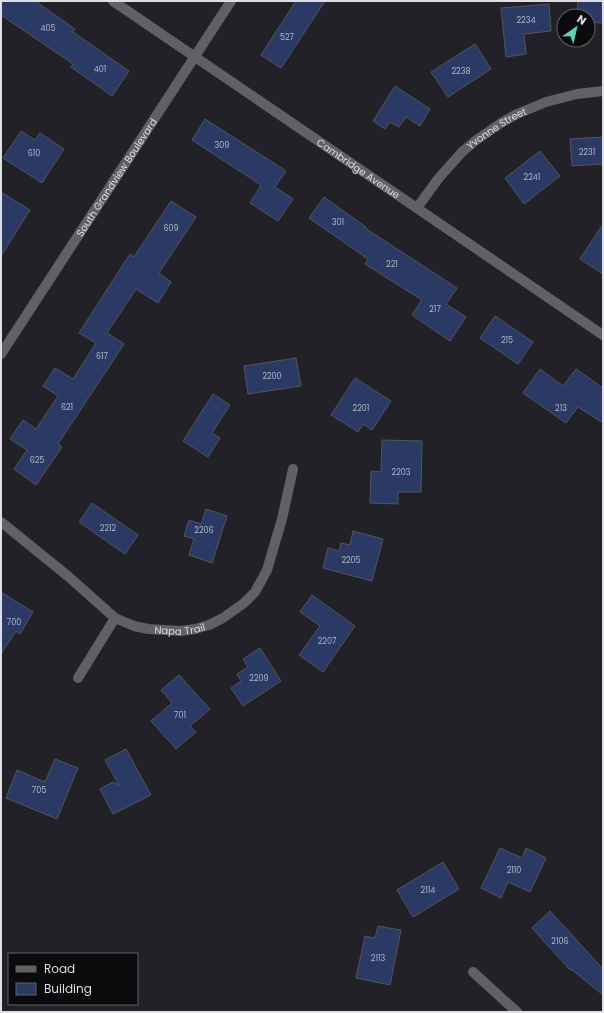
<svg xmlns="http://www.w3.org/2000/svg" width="604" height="1013" viewBox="0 0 604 1013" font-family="Poppins,sans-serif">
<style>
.building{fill:#2a3a65;stroke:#53555c}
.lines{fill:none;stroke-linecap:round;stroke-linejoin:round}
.minor{stroke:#616063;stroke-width:10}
.labels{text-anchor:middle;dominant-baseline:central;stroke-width:3;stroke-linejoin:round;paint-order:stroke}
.number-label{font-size:8px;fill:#b2b6c4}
.street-label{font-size:10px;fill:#dfdfe3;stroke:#0b0b0e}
</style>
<rect width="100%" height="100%" fill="#222127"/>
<!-- building -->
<path class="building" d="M1,1H35L75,29L73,32L129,71L112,96L71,67L73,64L1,15Z
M296,1H325L281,68L261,55Z
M578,1H603V23L588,22V16H577Z
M549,4L551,31L524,34L526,54L506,57L501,8Z
M475,44L491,69L448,97L431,72Z
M395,86L430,109L420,126L406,117L399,127L390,122L385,129L373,121Z
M205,119L286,171L275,187L293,199L278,221L250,203L261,185L192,140Z
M21,131L35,140L40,133L64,149L42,183L3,158Z
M603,137V164L572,166L570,139Z
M540,151L560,176L524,204L505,178Z
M1,192L30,210L1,256Z
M324,197L366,227L365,228L457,288L446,304L466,317L450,341L412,315L422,300L365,264L368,259L309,218Z
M171,201L196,217L159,273L171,282L158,303L136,289L107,333L124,344L58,444L62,447L36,485L14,469L27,450L10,439L23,420L36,429L58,396L43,386L55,368L73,379L96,343L79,333L130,254L134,257Z
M603,224V274L580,259Z
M495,316L533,342L518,364L480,338Z
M296,358L301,386L248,394L244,366Z
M540,369L563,386L576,369L603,388V423L578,407L566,423L523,393Z
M355,378L391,401L372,430L363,424L358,432L331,415Z
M213,394L230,405L212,433L220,438L208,457L183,441Z
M382,440L422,441L421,492H398V504L370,503L371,471L381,472Z
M92,503L138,535L125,554L79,522Z
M206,509L227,516L212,563L189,555L194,539L184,536L189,520L201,524Z
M353,531L383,539L372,581L323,568L328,548L339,551L341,543L350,545Z
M1,592L33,612L20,634L16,631L1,654Z
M312,595L355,626L323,672L299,655L320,626L300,612Z
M260,648L281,681L243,706L231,688L241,681L237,674L248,667L243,659Z
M179,675L210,709L190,726L196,732L176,749L151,721L172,703L161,690Z
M126,749L151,795L113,814L100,789L113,782L119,785L105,760Z
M55,759L78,768L57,819L6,798L17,770L45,782Z
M500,848L522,858L526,848L546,858L530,892L508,882L501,898L481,888Z
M443,862L459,889L413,917L397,890Z
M550,911L603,969V995L571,969L570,970L532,928Z
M378,926L401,930L390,985L356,978L365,936L375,938Z"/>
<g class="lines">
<!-- minor -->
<g class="minor">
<path id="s1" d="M113,1L603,335"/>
<path id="s2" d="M417,208L438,179L462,152L475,141L501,123L517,114L546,102L577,94L603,91"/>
<path id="s3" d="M1,354L231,1"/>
<path id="s4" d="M1,522L69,577L115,618L134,626L148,629L181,631L195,629L209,625L223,618L244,603L255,592L267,570L282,519L293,469"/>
<path d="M78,678L115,618"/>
<path d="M473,972L517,1012"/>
</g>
</g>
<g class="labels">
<!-- number labels -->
<g class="number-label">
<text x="526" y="20">2234</text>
<text x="48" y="28">405</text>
<text x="287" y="37">527</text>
<text x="100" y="69">401</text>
<text x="461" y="71">2238</text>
<text x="222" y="145">309</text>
<text x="587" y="152">2231</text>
<text x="34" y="153">610</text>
<text x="532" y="177">2241</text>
<text x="338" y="222">301</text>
<text x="171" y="228">609</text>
<text x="392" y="264">221</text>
<text x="435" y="309">217</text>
<text x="507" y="340">215</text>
<text x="102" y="356">617</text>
<text x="272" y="376">2200</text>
<text x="67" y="407">621</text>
<text x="361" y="408">2201</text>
<text x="561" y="408">213</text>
<text x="37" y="460">625</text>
<text x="401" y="472">2203</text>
<text x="108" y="528">2212</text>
<text x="204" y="530">2206</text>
<text x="351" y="560">2205</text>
<text x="14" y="622">700</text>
<text x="327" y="641">2207</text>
<text x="259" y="678">2209</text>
<text x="180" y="715">701</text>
<text x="39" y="790">705</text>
<text x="514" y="870">2110</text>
<text x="428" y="890">2114</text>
<text x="560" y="941">2106</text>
<text x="378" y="958">2113</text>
</g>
<!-- street labels -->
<g class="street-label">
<text stroke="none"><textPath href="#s2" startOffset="114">Yvonne Street</textPath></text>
<text stroke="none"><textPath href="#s1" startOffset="297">Cambridge Avenue</textPath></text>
<text stroke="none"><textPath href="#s3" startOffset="211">South Grandview Boulevard</textPath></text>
<text stroke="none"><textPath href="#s4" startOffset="216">Napa Trail</textPath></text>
</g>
</g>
<!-- border -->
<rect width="604" height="1013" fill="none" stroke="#dfdfe3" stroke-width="4"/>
<!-- legend -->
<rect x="8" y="953" width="130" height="52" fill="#0b0b0e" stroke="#606063"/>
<rect x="16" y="966" width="20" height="6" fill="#616063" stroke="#606063"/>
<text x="44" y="973" font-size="12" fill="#dfdfe3">Road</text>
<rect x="16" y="983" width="20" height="12" fill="#2a3a65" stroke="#606063"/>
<text x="44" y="993" font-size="12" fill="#dfdfe3">Building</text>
<!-- north arrow -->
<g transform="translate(576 28) rotate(34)"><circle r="19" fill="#0b0b0e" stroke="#606063"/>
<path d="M0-3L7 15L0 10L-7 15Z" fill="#5eceb8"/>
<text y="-6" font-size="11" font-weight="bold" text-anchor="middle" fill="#dfdfe3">N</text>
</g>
</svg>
